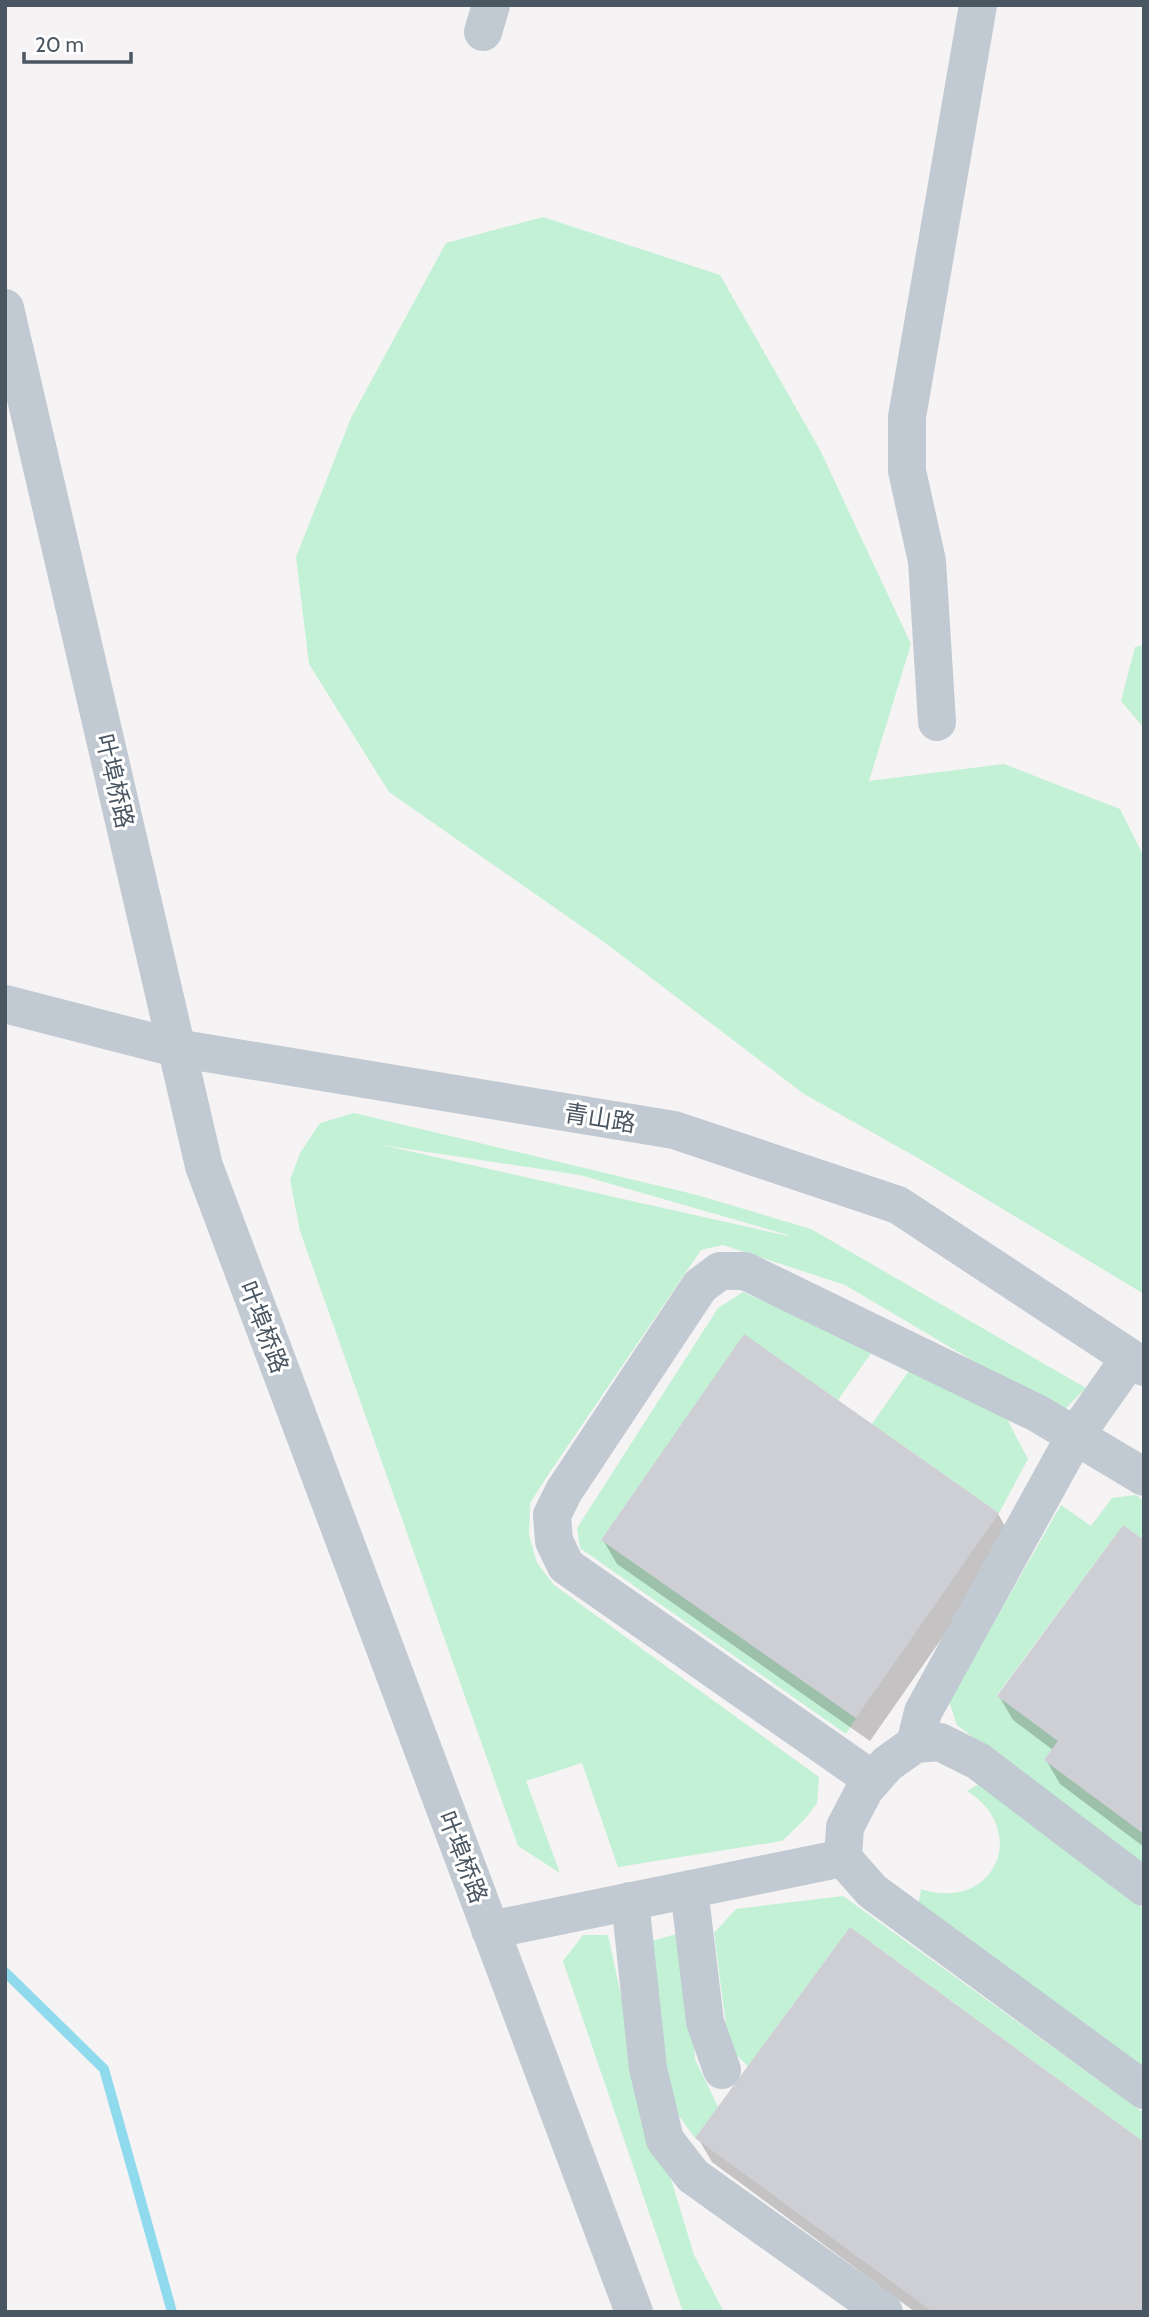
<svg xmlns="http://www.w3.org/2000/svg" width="1149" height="2317" viewBox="0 0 1149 2317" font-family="Cabin,'Noto Sans SC',sans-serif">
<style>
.green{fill:#c3f1d5;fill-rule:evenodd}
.shadow{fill:#0003}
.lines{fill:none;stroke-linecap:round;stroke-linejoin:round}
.stream{stroke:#90daee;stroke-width:10}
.building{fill:#cdcfd5}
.minor{stroke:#c1cad2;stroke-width:38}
.labels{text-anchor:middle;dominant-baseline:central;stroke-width:6;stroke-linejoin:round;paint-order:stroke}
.street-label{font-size:24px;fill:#4a5661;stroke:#fff}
</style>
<rect width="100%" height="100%" fill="#f5f3f3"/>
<!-- green -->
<path class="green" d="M543,217L720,275L820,450L911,644L869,781L1004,764L1120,809L1144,857V1294L918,1158L804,1094L604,942L389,792L309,664L296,557L351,418L446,243Z
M1144,645V728L1121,701L1135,647Z
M354,1113L697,1195L811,1229L1086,1388L1061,1413L845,1285L723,1245L701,1250L548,1475L530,1503L529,1535L537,1563L554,1585L819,1777L817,1803L805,1819L782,1841L618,1867L582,1763L526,1781L560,1873L518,1846L300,1231L290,1180L300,1153L320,1123ZM382,1145L580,1175L788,1235V1236Z
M743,1292L874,1349L838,1400L744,1335L601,1540L856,1718L846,1734L580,1548L577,1528L718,1308Z
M911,1368L1007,1419L1028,1459L999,1513L872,1424Z
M1136,1495L1144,1501V1540L1123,1525L997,1695L1058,1741L1044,1760L1144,1834V1869L957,1725L949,1701L1061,1505L1091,1526L1112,1498Z
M981,1783L1144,1909V2067L918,1906L921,1889C994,1913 1031,1831 967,1791Z
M843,1896L1144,2113V2142L850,1927L748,2066L729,2048L714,1933L736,1909Z
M676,1934L684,1946L695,2059L718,2107L695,2138L672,2106L649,1957L652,1941Z
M583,1935H608L635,2060L694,2255L724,2312H683L563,1961Z"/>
<!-- shadow -->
<path class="shadow" d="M998,1514L1012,1538L870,1741L617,1564L603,1540Z
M1144,1543V1847L1060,1784L1046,1760L1053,1750L1013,1720L999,1696Z
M698,2138L1144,2312H915L712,2162Z"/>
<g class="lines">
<!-- stream -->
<path class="stream" d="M5,1972L104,2069L172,2312"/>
</g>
<!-- building -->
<path class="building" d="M744,1334L999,1513L856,1718L601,1540Z
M1123,1525L1144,1540V1834L1044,1760L1058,1741L997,1696Z
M850,1927L1144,2142V2312H933L695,2138Z"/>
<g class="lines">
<!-- minor -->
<path class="minor" d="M483,32L491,5
M5,308L204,1166L634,2312
M937,722L927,561L907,471V417L978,5
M5,1004L176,1048L674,1130L898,1205L1144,1367
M915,1744L923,1712L1075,1436L1130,1358
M873,1780L566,1566L554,1541L552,1515L564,1491L700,1286L720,1271H745L1037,1413L1144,1477
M1144,1887L978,1761L940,1742L915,1744L887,1764L865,1789L845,1827L843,1858L872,1891L1144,2090
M689,1889L705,2022L722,2070
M630,1901L648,2068L665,2140L693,2176L884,2312
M490,1930L843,1858"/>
</g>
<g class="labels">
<!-- street labels -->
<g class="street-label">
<text transform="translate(115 781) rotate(77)">叶埠桥路</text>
<text transform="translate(600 1118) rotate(9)">青山路</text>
<text transform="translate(264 1327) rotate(69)">叶埠桥路</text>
<text transform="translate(463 1857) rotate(69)">叶埠桥路</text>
</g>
</g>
<!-- border -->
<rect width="1149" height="2317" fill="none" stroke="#4a5661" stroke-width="14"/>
<!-- scale -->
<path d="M24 52v10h107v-10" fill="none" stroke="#4a5661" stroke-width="3.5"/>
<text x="35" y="52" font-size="21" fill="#4a5661" stroke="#ffffff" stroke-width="5" paint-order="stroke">20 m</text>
</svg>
